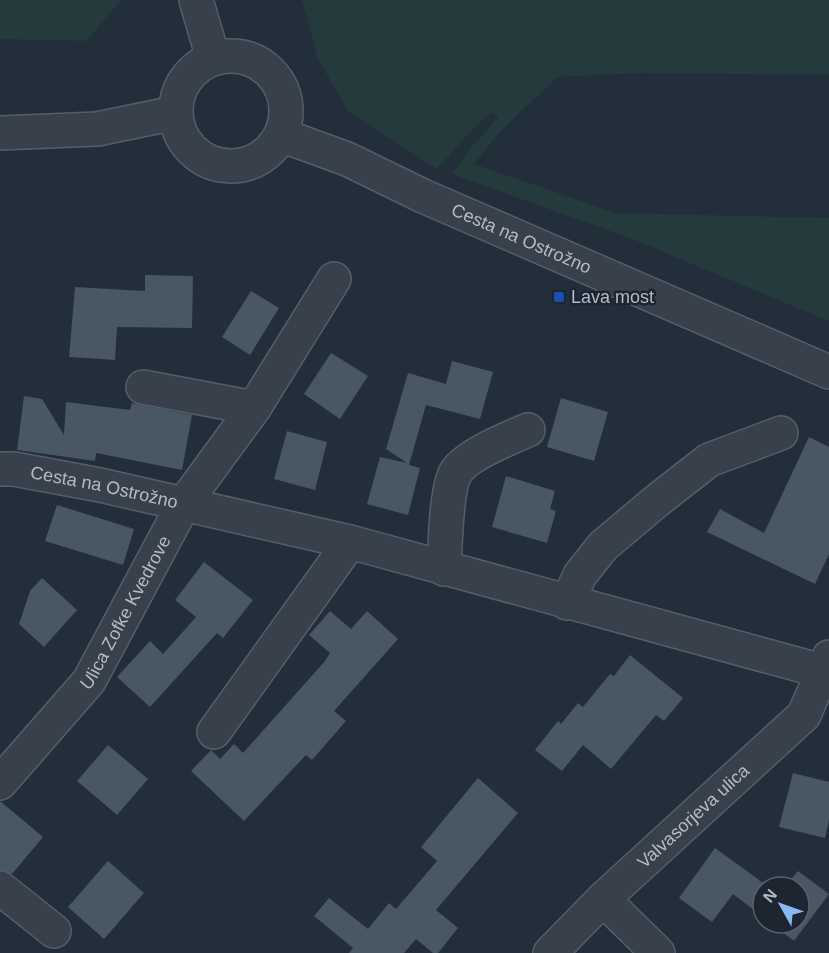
<svg xmlns="http://www.w3.org/2000/svg" width="829" height="953" viewBox="0 0 829 953" font-family="Arial,sans-serif">
<style>
.green{fill:#253a3c}
.building{fill:#495664}
.lines{fill:none;stroke-linecap:round;stroke-linejoin:round}
.minor-casing{stroke:#555e69;stroke-width:36}
.minor{stroke:#37404b;stroke-width:33}
.transit-dot{fill:#1a4fb4;stroke:#1c2530;stroke-width:2}
.labels{text-anchor:middle;dominant-baseline:central;stroke-width:5;stroke-linejoin:round;paint-order:stroke}
.street-label{font-size:18px;fill:#b2bbc7;stroke:#1c2530}
.poi-label{font-size:18px;fill:#b2bbc7;stroke:#1c2530;text-anchor:start}
</style>
<rect width="100%" height="100%" fill="#232e3b"/>
<!-- green -->
<path class="green" d="M0,0H121L86,41L0,39Z
M302,0H829V75L642,73L557,77L498,134L474,164L616,213L829,218V321L630,238L452,174L474,144L498,118L491,112L473,129L437,169L349,112L318,59Z"/>
<!-- building -->
<path class="building" d="M145,275L193,276L192,328L117,327L115,360L69,357L75,287L145,291Z
M251,291L279,308L250,355L222,337Z
M331,353L368,376L340,419L304,394Z
M452,361L493,372L480,419L426,405L409,465L420,468L408,515L367,504L380,457L407,463L386,449L408,373L446,384Z
M24,396L42,399L64,435L66,402L130,410L132,403L192,415L182,470L96,453L95,461L17,450Z
M561,398L608,412L594,461L547,447Z
M287,431L327,442L315,490L274,479Z
M809,437L829,447V554L815,584L707,532L720,509L764,533Z
M506,476L555,491L550,509L556,511L547,543L492,527Z
M57,505L134,529L123,565L45,541Z
M204,562L253,600L223,638L217,633L150,707L117,677L150,641L163,654L196,617L175,600Z
M42,578L77,610L44,647L19,624L30,591Z
M330,611L351,629L367,611L398,639L334,711L346,721L312,760L306,755L244,821L191,771L211,750L220,759L234,744L243,753L325,661L330,653L309,635Z
M630,655L683,698L664,721L656,715L611,769L583,745L562,771L535,750L558,721L561,724L578,703L583,707L610,674L614,676Z
M108,745L148,779L117,815L77,781Z
M793,773L829,782V820L825,838L779,827Z
M478,778L518,813L436,910L458,928L438,953H433L416,939L404,953H349L353,948L314,916L329,898L368,929L389,903L396,909L437,861L421,847Z
M0,801L43,837L12,874L0,870Z
M715,848L769,887H763V917L733,894L712,922L679,898Z
M108,861L144,893L104,939L68,907Z
M798,871L829,894L794,941L771,923H799V887H785Z"/>
<g class="lines">
<!-- minor casing -->
<g class="minor-casing">
<g id="minor">
<path d="M196,0L213,58"/>
<circle cx="231" cy="111" r="55"/>
<path d="M0,133L97,129L175,113"/>
<path id="s1" d="M281,135L347,159L423,196L829,372"/>
<path d="M143,387L254,408"/>
<path id="s2" d="M0,469H14L100,485L350,542L829,673"/>
<path d="M444,569C445,548 446,488 456,472C467,455 509,438 528,430"/>
<path d="M567,603L580,575L603,546L659,499L709,460L781,433"/>
<path d="M214,732L350,542"/>
<path id="s3" d="M0,783L89,681L183,505L254,408L334,279"/>
<path d="M0,888L54,931"/>
<path d="M603,899L658,953"/>
<path id="s4" d="M550,953L603,899L804,715L829,657"/>
</g>
</g>
<!-- minor -->
<use href="#minor" class="minor"/>
</g>
<!-- markers -->
<rect class="transit-dot" x="553" y="291" width="12" height="12" rx="3"/>
<g class="labels">
<!-- street labels -->
<g class="street-label">
<text stroke="none"><textPath href="#s1" startOffset="262">Cesta na Ostrožno</textPath></text>
<text stroke="none"><textPath href="#s2" startOffset="106">Cesta na Ostrožno</textPath></text>
<text stroke="none"><textPath href="#s3" startOffset="213">Ulica Zofke Kvedrove</textPath></text>
<text stroke="none"><textPath href="#s4" startOffset="198">Valvasorjeva ulica</textPath></text>
</g>
<!-- poi labels -->
<g class="poi-label">
<text x="571" y="297">Lava most</text>
</g>
</g>
<!-- north arrow -->
<g transform="translate(781 905) rotate(310)"><circle r="28" fill="#1c2530" stroke="#58616c" stroke-width="1.5"/>
<path d="M0-4.5L10 22L0 15L-10 22Z" fill="#89b8f5"/>
<text y="-9" font-size="16" font-weight="bold" text-anchor="middle" fill="#b2bbc7">N</text>
</g>
</svg>
